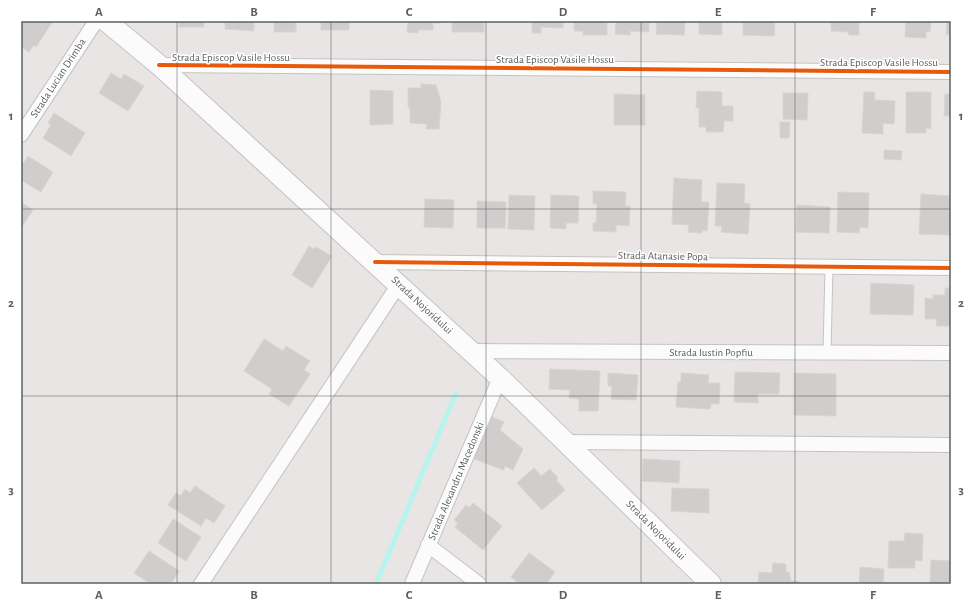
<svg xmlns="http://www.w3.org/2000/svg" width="972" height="605" viewBox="0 0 972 605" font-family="'Alegreya Sans',sans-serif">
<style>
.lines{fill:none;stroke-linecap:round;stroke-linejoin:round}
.stream{stroke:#b8f4ee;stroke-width:5}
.building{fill:#d1cdcd;stroke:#d8d4d3}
.lane-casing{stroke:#c4c3c3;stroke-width:9}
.street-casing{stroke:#c4c3c3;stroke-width:16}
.secondary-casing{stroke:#c4c3c3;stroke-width:22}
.lane{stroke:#fcfbfb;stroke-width:7}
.street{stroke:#fcfbfb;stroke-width:14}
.secondary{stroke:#fcfbfb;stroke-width:20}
.cycleway-casing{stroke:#fff;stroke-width:6}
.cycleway{stroke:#e8590c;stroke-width:4}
.grid{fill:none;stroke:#5a6161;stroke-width:1;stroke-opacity:0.55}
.labels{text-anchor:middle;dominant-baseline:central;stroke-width:3;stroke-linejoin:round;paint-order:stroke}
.street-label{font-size:11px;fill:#5a6161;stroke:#fff}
.neatline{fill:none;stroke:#5a6161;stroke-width:1.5}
.grid-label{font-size:13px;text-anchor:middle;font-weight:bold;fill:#5a6161}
</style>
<rect width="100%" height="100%" fill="#e9e5e4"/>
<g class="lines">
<!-- stream -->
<path class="stream" d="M376,584L456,393"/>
</g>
<!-- building -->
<path class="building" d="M22,21H53L36,47L34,45L29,52L21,47Z
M179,21H204V27H179Z
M225,21H254V31L225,29Z
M274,21H296V32H274Z
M321,21H349V30H321Z
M408,21H440V23H433V30H418V33L407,32Z
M452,21H484V32H452Z
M532,21H563V28L541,27V33H532Z
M574,21H607V35H583V31H574Z
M616,21H649V32L630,31V35L615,34Z
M657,21H685L684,35L656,34Z
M699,21H722V35L699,34Z
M743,21H775L774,36L743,35Z
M825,21H859V35H849L848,32L831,31V22Z
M906,21H931L930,32H926V38L905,37Z
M947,21H951V35L946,34Z
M111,73L121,79L124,74L144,86L128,111L99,93Z
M421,84L436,85L441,102L439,129H426L427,124L410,123V108L408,107V88H421Z
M370,90L393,91V124L370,125Z
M697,91L722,92V106H733V121H724L723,132H706V127H699V108H696Z
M864,92H875L874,100L895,101L894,124L883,123V134L862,133Z
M906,92H931V129L926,128V133H906Z
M783,93H808L807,120L783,119Z
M614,94L645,95V125H614Z
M945,94H951V116H944Z
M54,113L85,133L71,156L43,138L51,125L48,123Z
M780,122H790L789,138H780Z
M884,150L902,151L901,160L884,159Z
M28,156L53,172L41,192L21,180V161L24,163Z
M674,178L702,180L701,202H709L707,231L702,230V233L688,232L689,225L672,224Z
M717,183L745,184L744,203L750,204L748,234L721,232L722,226H715Z
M593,191L626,192L625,206H630L629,226L616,225V232L593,231V223H596L597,204H593Z
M838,192L869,193L868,228L860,227L859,233L837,232Z
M921,194L951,196L950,235L919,234Z
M509,195L535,196L534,230L508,229Z
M551,195L579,196L578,223H566V229L550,228Z
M425,199L454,200L453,228L424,227Z
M477,201L506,202L505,228H477Z
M21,202L33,210L21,228Z
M797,205L830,207L829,233L796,232Z
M309,246L314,249L316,247L332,256L312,288L292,275Z
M871,283L914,285L913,315L870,314Z
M945,288H951V326H936L937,319H925V298L933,299V295H945Z
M264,339L283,351L286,346L310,361L304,370L310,374L289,406L269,394L272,389L244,371Z
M550,369L600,371L598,411H579V399L569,398L570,390L549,389Z
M735,372L780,373L779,394H758V403L734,402Z
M608,373L638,375L636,400L611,399L612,386H608Z
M681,373L709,375L708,383H720L719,404H711L710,409L676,407L678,382H681Z
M794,373L836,374V416L794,415Z
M492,417L504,422L500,430L523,449L513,470L505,466L504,470L472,458Z
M643,459L680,461L679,483L642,481Z
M534,468L541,476L550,469L558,478L556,480L565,490L542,510L517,483Z
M195,486L225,506L214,523L206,518L201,526L168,505L176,493L181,496L185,489L190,493Z
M672,488L709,489V513L671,511Z
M473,503L502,526L483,550L455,527L458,523L454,520L466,505L469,508Z
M173,519L201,537L186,561L158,543Z
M905,533L923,534L922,561L915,560V568H888L889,541H904Z
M149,551L179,571L171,584H151L134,573Z
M529,553L555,572L546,584H520L511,577Z
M931,560L951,561V584H930Z
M773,563L786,564V572H789L791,581H798V584H758L759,572L772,573Z
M860,567L884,569L883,584H859Z"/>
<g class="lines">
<!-- lane casing -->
<g class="lane-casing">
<path id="lane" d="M827,353L829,267"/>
</g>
<!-- street casing -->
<g class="street-casing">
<path id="street" d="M159,65L951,72
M21,135L96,21
M375,262L951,268
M471,351L951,353
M567,442L951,445
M428,545L479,584
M201,584L399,284
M412,584L500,378"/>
</g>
<!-- secondary casing -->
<g class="secondary-casing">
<path id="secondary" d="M106,21L159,65L500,378L711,584"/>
</g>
<!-- lane -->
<use href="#lane" class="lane"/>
<!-- street -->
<use href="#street" class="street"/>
<!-- secondary -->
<use href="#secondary" class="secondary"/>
<!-- cycleway casing -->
<g class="cycleway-casing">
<path id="cycleway" d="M159,65L951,72
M375,262L951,268"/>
</g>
<!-- cycleway -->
<use href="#cycleway" class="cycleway"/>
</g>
<!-- grid -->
<path class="grid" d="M177,21V584M331,21V584M486,21V584M641,21V584M795,21V584M21,209H951M21,396H951"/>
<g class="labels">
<!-- street labels -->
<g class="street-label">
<text x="231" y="57">Strada Episcop Vasile Hossu</text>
<text x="555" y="59">Strada Episcop Vasile Hossu</text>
<text x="879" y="62">Strada Episcop Vasile Hossu</text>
<text transform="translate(58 78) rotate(-57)">Strada Lucian Drimba</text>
<text transform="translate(663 256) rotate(1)">Strada Atanasie Popa</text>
<text transform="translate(422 305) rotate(43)">Strada Nojoridului</text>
<text x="711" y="352">Strada Iustin Popfiu</text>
<text transform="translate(456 481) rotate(-67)">Strada Alexandru Macedonski</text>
<text transform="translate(656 530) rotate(45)">Strada Nojoridului</text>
</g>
</g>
<!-- border -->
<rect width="972" height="605" fill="none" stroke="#ffffff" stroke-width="44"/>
<rect x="22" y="22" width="928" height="561" class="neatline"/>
<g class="grid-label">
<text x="99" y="16">A</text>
<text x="254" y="16">B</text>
<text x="409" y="16">C</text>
<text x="563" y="16">D</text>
<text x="718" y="16">E</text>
<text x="873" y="16">F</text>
<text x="11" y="120">1</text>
<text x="961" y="120">1</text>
<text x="11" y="307">2</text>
<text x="961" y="307">2</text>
<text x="11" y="494">3</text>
<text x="961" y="494">3</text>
<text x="99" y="599">A</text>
<text x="254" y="599">B</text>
<text x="409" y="599">C</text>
<text x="563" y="599">D</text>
<text x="718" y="599">E</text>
<text x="873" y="599">F</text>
</g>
</svg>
